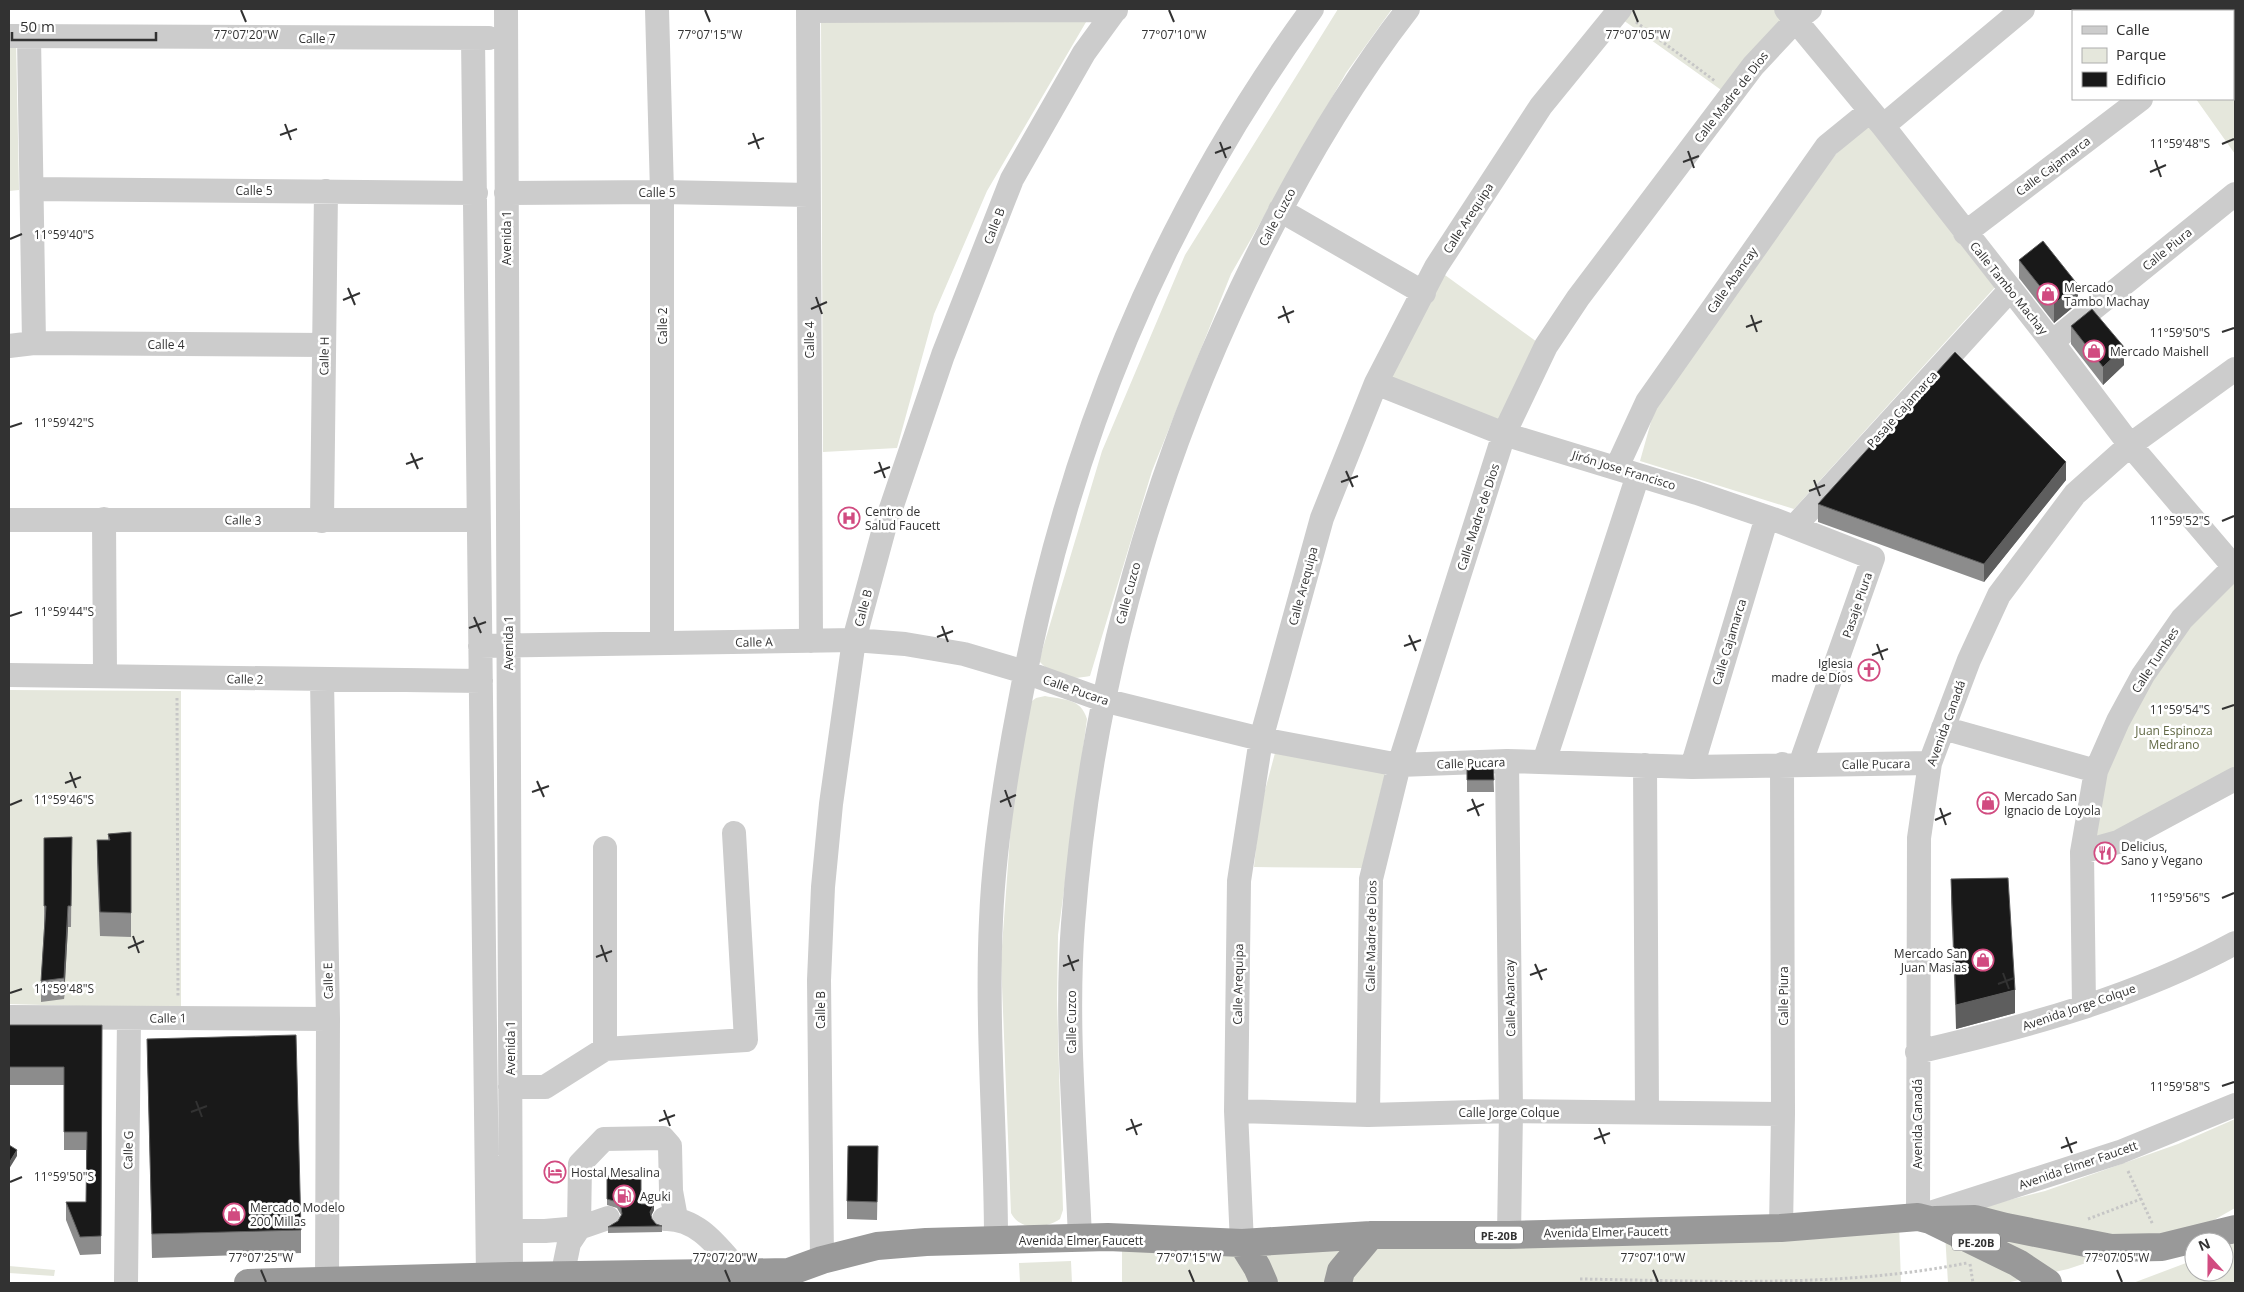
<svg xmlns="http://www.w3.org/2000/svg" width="2244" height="1292" viewBox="0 0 2244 1292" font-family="'Open Sans',sans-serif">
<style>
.green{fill:#e5e7dc}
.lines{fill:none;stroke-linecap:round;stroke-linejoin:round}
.path{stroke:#c6c6c6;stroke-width:3;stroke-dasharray:2.5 2.5;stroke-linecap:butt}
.minor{stroke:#ccc;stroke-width:24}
.highway{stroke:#999;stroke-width:28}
.wall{fill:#8c8c8c}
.shaded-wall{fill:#5e5e5e}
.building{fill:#191919;stroke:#5e5e5e}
.ticks{fill:none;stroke:#323232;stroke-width:2}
.labels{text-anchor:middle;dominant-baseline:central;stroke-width:5;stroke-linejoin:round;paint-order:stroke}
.shield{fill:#fff;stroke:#707070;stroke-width:1}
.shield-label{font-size:11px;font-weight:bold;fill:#323232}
.street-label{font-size:12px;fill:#323232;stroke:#fff}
.poi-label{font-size:12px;fill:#323232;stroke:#fff;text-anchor:start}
.park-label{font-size:12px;fill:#616844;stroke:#fff}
.ticks-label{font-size:12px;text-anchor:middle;fill:#323232;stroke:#fff;stroke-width:5;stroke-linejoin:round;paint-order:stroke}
</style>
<rect width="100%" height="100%" fill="#fff"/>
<!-- green -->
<path class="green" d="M1338,9H1392L1346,73L1231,274L1152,471L1090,676C1069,680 1054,678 1039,661L1102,451L1185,255Z
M1622,9H1783L1791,18L1724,92L1616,15Z
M1089,17L987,191L934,314L897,448L823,452L821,19Z
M2235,34V154L2196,99H2233V36Z
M9,40H16L19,190L9,191Z
M1867,120L1996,286L1794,509L1640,461L1656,404L1828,163Z
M1438,270L1548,350L1515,435L1377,386Z
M2235,566V773L2224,780L2084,845L2136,672Z
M9,690L181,691V1009L9,1004Z
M1045,696C1064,700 1081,698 1087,719L1058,935L1057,999L1063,1210L1060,1219C1045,1229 1020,1231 1011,1213L1001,960L1011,824L1028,704L1036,698Z
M1275,753L1386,770L1362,868L1254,867L1260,809Z
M2235,1119V1208L2214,1220L2068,1269L2006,1283H1948L1944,1216L2045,1191L2178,1144Z
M1899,1223L1901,1283H1122V1243Z
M2235,1243V1283H2133L2194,1260V1272H2224V1248Z
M1071,1261L1072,1283H1020L1019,1263Z
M9,1266L55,1270L54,1276L9,1273Z"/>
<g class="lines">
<!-- path -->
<path class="path" d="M1636,22L1715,81
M177,698L178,997
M2128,1171L2153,1225
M2088,1219L2141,1199
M1970,1264L1973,1283
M1580,1279C1709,1281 1840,1288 1967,1263"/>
<!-- minor -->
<path class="minor" d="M506,9L511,1276
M657,9L662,192V643
M808,9L811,641
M1786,9L1883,126L2052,342L2130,445L2234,567
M2124,9L2126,11
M808,11L1116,10
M2233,26L2235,24
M9,36L489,38
M29,37L34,343
M473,38L488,1278
M1883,126L2023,9
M32,189L476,193
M506,193L662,192L808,195
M1280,210L1424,293
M1965,233L2141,99
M2052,342L2235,194
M9,346L34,343L324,345
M2235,369L2130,445L2075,494L1999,595L1969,660L1930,763L1919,838L1918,1217L2120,1152L2235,1105
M1376,383L1504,434L1697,493L1773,519L1873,558L1800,765
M1617,467L1647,402L1827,146L1870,111
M104,519L105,675
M9,520H478
M322,521L326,191
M1794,527L2010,290
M480,646L854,640L905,644L964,654L1025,672L1103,700L1261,739L1399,765L1507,761L1692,767L1930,763
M9,675L481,681
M322,680L328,1019L327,1282
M1943,728L2096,771
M1507,761L1511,1111L1509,1235
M1544,762L1638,475
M1645,765L1647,1112
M1692,767L1767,517
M2082,852L2118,842L2235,779
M2084,1007L2082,852L2096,771L2118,721L2143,675L2182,619L2235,566
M9,1017L328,1019
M605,1049L746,1040L734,833
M1917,1052C2026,1027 2136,997 2235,943
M510,1087H545L605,1049V848
M1236,1111L1368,1115L1511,1111L1783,1114
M1368,1115L1371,879L1399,765L1504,434L1546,346L1578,298L1753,66L1796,20L1810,9
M664,1219C699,1217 720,1250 741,1273
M1781,1228L1783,1114L1782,764
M511,1231H545L579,1228L580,1164L604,1139L663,1138L670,1146L671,1191L676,1218
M1080,1238C1076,1134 1065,1029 1073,924C1091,684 1155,457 1264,242C1305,161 1352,81 1408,9
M996,1240C996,1134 986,1027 991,920C994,846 1006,773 1020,701C1067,446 1159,219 1312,9
M1242,1243L1236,1111L1239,881L1261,739L1322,518L1376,383L1436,267L1541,106L1620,9
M822,1260L819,980L823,887L831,804L854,640L884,529L943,355L1012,179L1084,53L1116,9
M562,1277L569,1243L579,1228L608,1218
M126,1283L129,1018"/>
<!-- highway -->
<path class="highway" d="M1935,1220L1975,1219L2006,1227L2111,1248L2162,1247L2235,1229
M1242,1243L1257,1267L1264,1283
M248,1283L511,1276L789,1272L822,1260L877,1246L926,1242L1108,1237L1242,1243L1371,1235H1509L1781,1228L1918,1217L1930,1220L2018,1263L2048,1283
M1338,1283L1341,1271L1371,1235"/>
</g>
<!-- wall -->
<path class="wall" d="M2139,9H2226V11H2140Z
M2019,260L2078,303L2054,323L2019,278Z
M2071,326L2124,365L2103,385L2071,344Z
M2066,480L1984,582L1818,522V504Z
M1493,763L1494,792H1467V764Z
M131,832V937L100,936L97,864V840H108V834Z
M72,837L71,927H68L64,999L41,1002V981L44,927V838Z
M1951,879L2015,1013L1956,1029L1951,903Z
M9,1025H102L101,1254L80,1255L66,1220V1202H86V1150H64V1085H9Z
M147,1039L301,1230V1253L152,1258Z
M878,1164L877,1220L847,1219V1201Z
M607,1176L641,1204L654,1210L651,1216L652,1219L656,1224L662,1226V1232L608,1233V1227L618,1221L621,1215L617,1208L607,1205Z"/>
<!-- shaded-wall -->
<path class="shaded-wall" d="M2200,9H2226V11H2196Z
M2078,285V303L2054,323V304Z
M2124,347V365L2103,385V367Z
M2066,462V480L1984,582V564Z
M68,906V927L64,999V978Z
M2015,990V1013L1956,1029V1005Z
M17,1150V1156L9,1169V1163Z
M654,1204V1210L650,1218V1212Z"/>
<!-- building -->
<path class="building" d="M2158,9H2200L2196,11H2160Z
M2043,241L2078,285L2054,304L2019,260Z
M2092,309L2124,347L2103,367L2071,326Z
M1955,352L2066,462L1984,564L1818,504Z
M1493,763L1494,780H1467V764Z
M131,832V913L100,912L97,840H110L108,834Z
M72,837L71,906H68L64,978L41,981L46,906H44V838Z
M2008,878L2015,990L1956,1005L1951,879Z
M9,1025H102L101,1236L80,1237L66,1202H86L87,1132H64V1067H9Z
M296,1035L301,1230L152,1234L147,1039Z
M9,1145L17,1150L9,1163Z
M848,1146H878L877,1202L847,1201Z
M641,1175V1204H654L650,1212L652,1219L656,1224L662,1226L608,1227L618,1221L622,1214L621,1208L617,1202L607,1199V1176Z"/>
<!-- ticks -->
<path class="ticks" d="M241,10L246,22M705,10L710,22M1169,10L1174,22M1633,10L1638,22M285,124L291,140M753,133L759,149M280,135L297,129M1220,142L1226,158M748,144L764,138M2222,144L2234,139M1688,151L1694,168M1215,153L1231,147M2155,160L2161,177M1683,162L1699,156M2150,172L2166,165M10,239L22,234M348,288L355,305M816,297L822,314M343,300L360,293M1283,306L1289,323M811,309L827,302M1751,315L1757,332M1278,318L1294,311M1746,327L1762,321M2222,332L2234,328M10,427L22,423M411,453L418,469M879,462L885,478M406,464L423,458M1346,471L1353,487M874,473L890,467M1814,480L1820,496M1341,482L1358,476M1809,491L1825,485M2222,521L2234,516M10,616L22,612M474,617L481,633M942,626L948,642M469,628L486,622M1409,635L1416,651M937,637L953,631M1877,644L1883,660M1404,646L1421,640M1872,655L1888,649M2222,709L2234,705M70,772L76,788M537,781L544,797M65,783L81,777M1005,790L1011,807M532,792L549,786M1472,799L1479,816M1000,802L1016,795M10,805L22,800M1940,808L1946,825M1467,811L1484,804M1935,820L1951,813M2222,898L2234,893M133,936L139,953M601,945L607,962M128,948L144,941M1068,955L1074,971M596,957L612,951M1535,964L1542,980M1063,966L1079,960M2003,973L2009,989M1530,975L1547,969M1998,984L2014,978M10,993L22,989M2222,1086L2234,1082M196,1101L202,1117M664,1110L670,1126M191,1112L207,1106M1131,1119L1137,1135M659,1121L675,1115M1599,1128L1605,1144M1126,1130L1142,1124M2066,1137L2072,1153M1594,1139L1610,1133M2061,1148L2077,1142M10,1182L22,1177M261,1270L266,1282M725,1270L730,1282M1189,1270L1194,1282M1653,1270L1658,1282M2117,1270L2122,1282"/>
<!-- icons -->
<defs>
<g id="shop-ring" transform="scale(1.125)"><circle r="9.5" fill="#fff" stroke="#d14b80" stroke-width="1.5"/><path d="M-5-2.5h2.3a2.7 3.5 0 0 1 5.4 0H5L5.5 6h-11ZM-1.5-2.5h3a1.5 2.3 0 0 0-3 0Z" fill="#d14b80"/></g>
<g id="hospital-ring" transform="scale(1.125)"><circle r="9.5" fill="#fff" stroke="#d14b80" stroke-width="1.5"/><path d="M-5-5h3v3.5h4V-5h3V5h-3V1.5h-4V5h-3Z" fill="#d14b80"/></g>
<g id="church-ring" transform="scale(1.125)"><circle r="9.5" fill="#fff" stroke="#d14b80" stroke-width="1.5"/><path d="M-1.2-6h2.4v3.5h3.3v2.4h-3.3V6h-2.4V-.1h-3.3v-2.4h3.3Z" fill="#d14b80"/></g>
<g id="restaurant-ring" transform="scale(1.125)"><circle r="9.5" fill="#fff" stroke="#d14b80" stroke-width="1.5"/><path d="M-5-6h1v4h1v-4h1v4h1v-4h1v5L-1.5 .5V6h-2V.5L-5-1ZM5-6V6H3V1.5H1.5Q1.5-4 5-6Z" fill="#d14b80"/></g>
<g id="hotel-ring" transform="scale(1.125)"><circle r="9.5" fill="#fff" stroke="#d14b80" stroke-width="1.5"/><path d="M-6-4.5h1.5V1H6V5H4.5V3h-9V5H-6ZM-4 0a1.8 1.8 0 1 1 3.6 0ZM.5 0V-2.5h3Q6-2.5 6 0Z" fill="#d14b80"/></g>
<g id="fuel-ring" transform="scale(1.125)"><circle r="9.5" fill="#fff" stroke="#d14b80" stroke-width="1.5"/><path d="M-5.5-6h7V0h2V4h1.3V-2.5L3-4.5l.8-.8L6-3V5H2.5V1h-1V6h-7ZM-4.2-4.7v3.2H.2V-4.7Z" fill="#d14b80"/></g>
</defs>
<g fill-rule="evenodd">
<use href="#shop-ring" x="2048" y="294"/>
<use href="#shop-ring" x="2094" y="351"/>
<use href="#hospital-ring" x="849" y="518"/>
<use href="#church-ring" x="1869" y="670"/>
<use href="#shop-ring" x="1988" y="803"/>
<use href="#restaurant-ring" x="2105" y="853"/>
<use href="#shop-ring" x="1983" y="960"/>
<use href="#hotel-ring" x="555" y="1172"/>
<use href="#fuel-ring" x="624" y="1196"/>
<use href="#shop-ring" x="234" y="1214"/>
</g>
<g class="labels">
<!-- shield labels -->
<g class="shield">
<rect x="1475" y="1226.5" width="48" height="17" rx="4"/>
<rect x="1952" y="1233.5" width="48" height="17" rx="4"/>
</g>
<g class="shield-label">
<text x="1499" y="1235">PE-20B</text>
<text x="1976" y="1242">PE-20B</text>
</g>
<!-- street labels -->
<g class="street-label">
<text x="317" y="38">Calle 7</text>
<text transform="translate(1731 97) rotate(-52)">Calle Madre de Dios</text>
<text transform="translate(2053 166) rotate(-37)">Calle Cajamarca</text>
<text x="254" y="190">Calle 5</text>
<text x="657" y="192">Calle 5</text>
<text transform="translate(1277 217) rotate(-62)">Calle Cuzco</text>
<text transform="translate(1468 218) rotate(-57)">Calle Arequipa</text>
<text transform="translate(994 226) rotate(-69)">Calle B</text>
<text transform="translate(506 238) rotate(-90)">Avenida 1</text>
<text transform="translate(2167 249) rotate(-39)">Calle Piura</text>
<text transform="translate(1732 280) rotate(-55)">Calle Abancay</text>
<text transform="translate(2009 288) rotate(51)">Calle Tambo Machay</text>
<text transform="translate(662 326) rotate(-90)">Calle 2</text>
<text transform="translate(809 340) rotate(-90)">Calle 4</text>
<text x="166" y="344">Calle 4</text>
<text transform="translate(324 356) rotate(-89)">Calle H</text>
<text transform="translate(1902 409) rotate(-48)">Pasaje Cajamarca</text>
<text transform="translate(1624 470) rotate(17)">Jirón Jose Francisco</text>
<text transform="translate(1478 517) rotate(-72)">Calle Madre de Dios</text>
<text transform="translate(243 520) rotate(1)">Calle 3</text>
<text transform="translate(1303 586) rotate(-75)">Calle Arequipa</text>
<text transform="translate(1128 593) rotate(-75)">Calle Cuzco</text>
<text transform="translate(1857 605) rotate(-71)">Pasaje Piura</text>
<text transform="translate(863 608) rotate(-75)">Calle B</text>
<text transform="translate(754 642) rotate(-1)">Calle A</text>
<text transform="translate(1729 642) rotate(-73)">Calle Cajamarca</text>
<text transform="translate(508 643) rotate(-90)">Avenida 1</text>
<text transform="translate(2155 660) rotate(-57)">Calle Tumbes</text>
<text transform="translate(245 679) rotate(1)">Calle 2</text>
<text transform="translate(1076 690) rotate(19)">Calle Pucara</text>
<text transform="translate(1946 723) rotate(-70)">Avenida Canadá</text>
<text transform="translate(1471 763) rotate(-2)">Calle Pucara</text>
<text transform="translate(1876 764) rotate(-1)">Calle Pucara</text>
<text transform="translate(1371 936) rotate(-89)">Calle Madre de Dios</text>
<text transform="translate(328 981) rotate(-91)">Calle E</text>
<text transform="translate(1238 984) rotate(-89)">Calle Arequipa</text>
<text transform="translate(1783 996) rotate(-90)">Calle Piura</text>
<text transform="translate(1510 998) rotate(-91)">Calle Abancay</text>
<text transform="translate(2079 1007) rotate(-19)">Avenida Jorge Colque</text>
<text transform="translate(820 1010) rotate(-90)">Calle B</text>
<text transform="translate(168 1018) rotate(-1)">Calle 1</text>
<text transform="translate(1071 1022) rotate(-90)">Calle Cuzco</text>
<text transform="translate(510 1048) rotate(-90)">Avenida 1</text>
<text x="1509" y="1112">Calle Jorge Colque</text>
<text transform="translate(1917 1124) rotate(-90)">Avenida Canadá</text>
<text transform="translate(128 1150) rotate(-89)">Calle G</text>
<text transform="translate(2078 1165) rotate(-19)">Avenida Elmer Faucett</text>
<text transform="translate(1606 1232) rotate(-1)">Avenida Elmer Faucett</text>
<text x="1081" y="1240">Avenida Elmer Faucett</text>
</g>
<!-- poi labels -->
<g class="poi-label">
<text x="2064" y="287">Mercado<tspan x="2064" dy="14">Tambo Machay</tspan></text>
<text x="2110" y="351">Mercado Maishell</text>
<text x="865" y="511">Centro de<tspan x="865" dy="14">Salud Faucett</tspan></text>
<text x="1853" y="663" text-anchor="end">Iglesia<tspan x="1853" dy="14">madre de Díos</tspan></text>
<text x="2004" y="796">Mercado San<tspan x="2004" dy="14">Ignacio de Loyola</tspan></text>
<text x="2121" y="846">Delicius,<tspan x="2121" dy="14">Sano y Vegano</tspan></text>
<text x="1967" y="953" text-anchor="end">Mercado San<tspan x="1967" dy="14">Juan Masias</tspan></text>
<text x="571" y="1172">Hostal Mesalina</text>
<text x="640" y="1196">Aguki</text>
<text x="250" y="1207">Mercado Modelo<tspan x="250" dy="14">200 Millas</tspan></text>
</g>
<!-- park labels -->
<g class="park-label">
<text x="2174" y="730">Juan Espinoza<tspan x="2174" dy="14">Medrano</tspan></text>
</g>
</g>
<g class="ticks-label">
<text x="246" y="39">77°07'20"W</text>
<text x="710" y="39">77°07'15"W</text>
<text x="1174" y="39">77°07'10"W</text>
<text x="1638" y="39">77°07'05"W</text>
<text x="2180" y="148">11°59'48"S</text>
<text x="64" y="239">11°59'40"S</text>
<text x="2180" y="337">11°59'50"S</text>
<text x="64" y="427">11°59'42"S</text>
<text x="2180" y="525">11°59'52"S</text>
<text x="64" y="616">11°59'44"S</text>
<text x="2180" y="714">11°59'54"S</text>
<text x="64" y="804">11°59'46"S</text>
<text x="2180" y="902">11°59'56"S</text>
<text x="64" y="993">11°59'48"S</text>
<text x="2180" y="1091">11°59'58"S</text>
<text x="64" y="1181">11°59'50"S</text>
<text x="261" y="1262">77°07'25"W</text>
<text x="725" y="1262">77°07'20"W</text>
<text x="1189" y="1262">77°07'15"W</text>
<text x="1653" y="1262">77°07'10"W</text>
<text x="2117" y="1262">77°07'05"W</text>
</g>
<!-- border -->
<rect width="2244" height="1292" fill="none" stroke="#323232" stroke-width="20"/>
<!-- legend -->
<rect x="2072" y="10" width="162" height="90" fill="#ffffff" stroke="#adadad"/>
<rect x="2082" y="26" width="25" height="8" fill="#cccccc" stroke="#adadad"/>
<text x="2116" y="35" font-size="15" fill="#323232">Calle</text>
<rect x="2082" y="48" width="25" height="15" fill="#e5e7dc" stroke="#adadad"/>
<text x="2116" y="60" font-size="15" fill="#323232">Parque</text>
<rect x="2082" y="72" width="25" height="15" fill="#191919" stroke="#adadad"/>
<text x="2116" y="85" font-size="15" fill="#323232">Edificio</text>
<!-- north arrow -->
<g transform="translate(2209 1257) rotate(339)"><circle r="24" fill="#ffffff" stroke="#adadad"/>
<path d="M0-4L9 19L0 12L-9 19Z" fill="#d14b80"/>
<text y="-8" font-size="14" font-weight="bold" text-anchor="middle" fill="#323232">N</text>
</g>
<!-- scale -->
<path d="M12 32v8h144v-8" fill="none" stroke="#323232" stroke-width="2.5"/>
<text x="20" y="32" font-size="15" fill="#323232" stroke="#ffffff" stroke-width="4" paint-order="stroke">50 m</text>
</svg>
